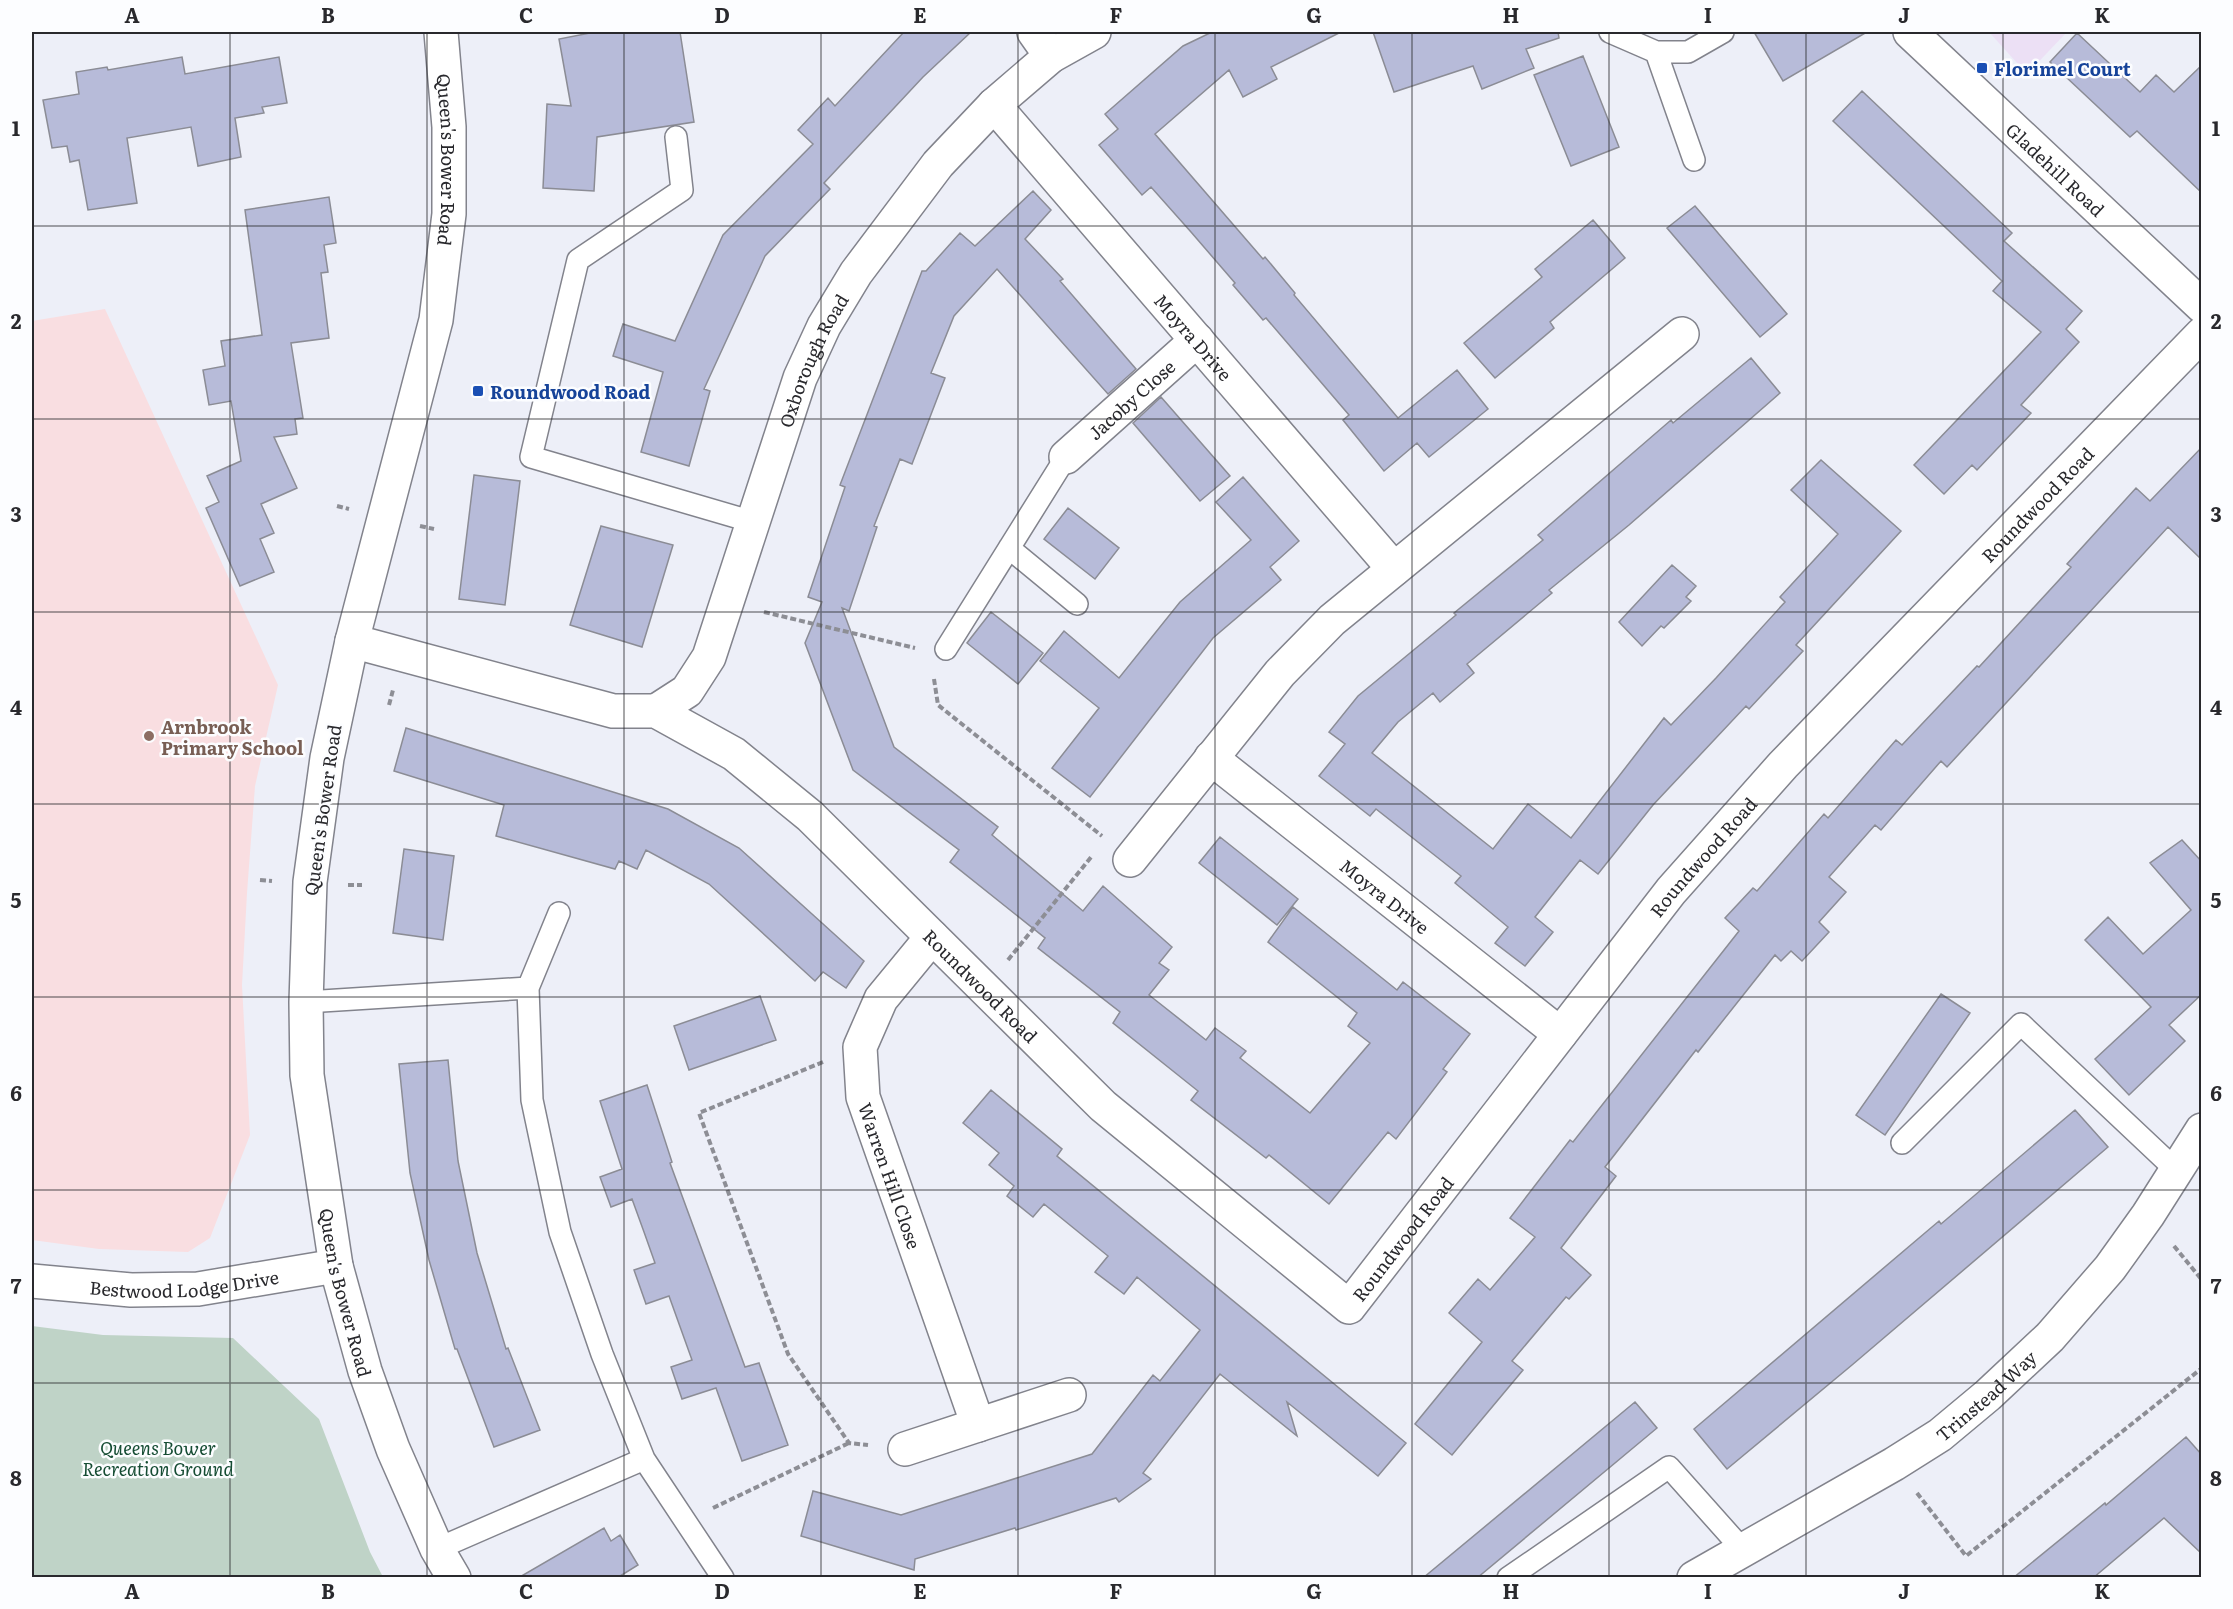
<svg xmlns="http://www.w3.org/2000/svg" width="2233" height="1609" viewBox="0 0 2233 1609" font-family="Literata,serif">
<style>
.commercial{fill:#ece0f5}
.education{fill:#f9dee1}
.green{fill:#bfd3c7}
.building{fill:#b7bbd9;stroke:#8b8c95;stroke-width:1.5}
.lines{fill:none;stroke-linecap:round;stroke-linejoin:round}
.lane-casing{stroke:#82838c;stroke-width:24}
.street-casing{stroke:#82838c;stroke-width:36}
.secondary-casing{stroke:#82838c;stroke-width:36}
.path{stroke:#8d8e95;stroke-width:4;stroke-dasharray:6 3;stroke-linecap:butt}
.lane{stroke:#fff;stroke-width:21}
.street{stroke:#fff;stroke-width:33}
.secondary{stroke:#fff;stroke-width:33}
.grid{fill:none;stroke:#29292d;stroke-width:1.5;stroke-opacity:0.55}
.transit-dot{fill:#1a4fb4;stroke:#fcfdff;stroke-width:2}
.education-dot{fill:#8d6e63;stroke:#fcfdff;stroke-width:2}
.labels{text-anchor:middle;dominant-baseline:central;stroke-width:5;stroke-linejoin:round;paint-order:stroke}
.transit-label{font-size:18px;font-weight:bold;fill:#164399;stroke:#fcfdff;text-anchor:start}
.street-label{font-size:18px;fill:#29292d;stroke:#fcfdff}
.education-label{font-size:18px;font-weight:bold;fill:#785e54;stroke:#fcfdff;text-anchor:start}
.park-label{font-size:18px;font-style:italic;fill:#154c33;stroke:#fcfdff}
.neatline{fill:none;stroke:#29292d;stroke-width:2}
.grid-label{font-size:20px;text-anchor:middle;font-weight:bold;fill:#29292d}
</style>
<rect width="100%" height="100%" fill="#edeff8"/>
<!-- commercial -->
<path class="commercial" d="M1989,32H2067L2027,74Z"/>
<!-- education -->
<path class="education" d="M105,309L278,685L255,786L247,893L242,985L250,1135L210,1238L188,1252L99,1249L32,1240V321Z"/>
<!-- green -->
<path class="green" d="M32,1326L103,1335L233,1338L319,1419L370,1552L383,1577H32Z"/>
<!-- building -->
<path class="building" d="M595,32H680L694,122L597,137L594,191L543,188L547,104L571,106L559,39Z
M904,32H971L923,77L824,183L830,189L765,256L704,389L710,391L689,466L641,452L663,372L613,356L623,324L675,341L723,235L813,144L798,130L828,98L835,106Z
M1209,32H1341L1271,67L1277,79L1243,97L1229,70L1155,134L1263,259L1265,257L1295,293L1294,295L1398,418L1457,370L1488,409L1429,457L1417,443L1384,471L1343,420L1349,415L1266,318L1263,320L1233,285L1235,283L1191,232L1151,187L1142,195L1099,145L1118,129L1105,114L1183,46L1210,33Z
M1373,32H1558L1559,38L1526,49L1534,68L1482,89L1473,66L1394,92Z
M1754,32H1867L1783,81Z
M2077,33L2140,92L2156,75L2174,92L2202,65V193L2137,131L2130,137L2050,62Z
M1583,56L1619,147L1571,166L1534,75Z
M182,57L185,74L279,57L287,103L262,107L264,113L235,118L241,157L198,166L191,127L127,138L137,203L88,210L79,160L70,162L67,146L52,148L43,100L79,94L76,72L107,67L108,70Z
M1862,91L2012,233L2004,241L2082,311L2066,329L2079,342L2021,405L2031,413L1977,470L1972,465L1944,494L1914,465L2041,332L1993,291L2002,281L1833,121Z
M1033,191L1051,210L1025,239L1063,279L1060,281L1136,369L1108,394L997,269L954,316L931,373L945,378L912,464L900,459L874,526L877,527L849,611L842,608L894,747L998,827L992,835L1083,911L1103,886L1172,947L1159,963L1169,970L1149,995L1206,1040L1215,1028L1246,1051L1240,1058L1310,1113L1370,1043L1348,1026L1357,1013L1268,942L1293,907L1397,990L1403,982L1470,1034L1443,1069L1447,1072L1396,1139L1388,1132L1329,1204L1269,1155L1266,1158L1191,1100L1198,1091L1113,1023L1120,1012L1038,948L1045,938L950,862L959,850L853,770L805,643L822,602L808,597L845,487L840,485L922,271H926L960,233L975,246Z
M329,197L336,243L324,245L328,272L321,273L329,338L291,343L303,418L295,419L297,434L274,437L297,488L261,504L274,533L260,539L274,572L240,586L206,508L219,502L207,476L241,461L231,401L209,405L203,370L225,366L221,341L262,335L245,210Z
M1695,206L1787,314L1760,337L1667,228Z
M1593,220L1625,258L1550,322L1554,328L1495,378L1464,343L1542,277L1535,269Z
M1751,358L1780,393L1629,525L1549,590L1552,593L1467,664L1474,673L1440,702L1433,693L1398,722L1372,753L1493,849L1528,804L1571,838L1664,718L1671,725L1716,678L1785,602L1780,597L1838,534L1791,490L1821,460L1901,531L1796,645L1803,651L1749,709L1746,706L1653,805L1598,874L1580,860L1535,917L1553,932L1525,966L1495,943L1508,927L1455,883L1461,876L1376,809L1370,816L1319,776L1345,744L1329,732L1358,696L1456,615L1454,613L1543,540L1538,535L1671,420L1673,423Z
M1161,397L1230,476L1200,501L1133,423Z
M2202,447V560L2168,527L1947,767L1941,761L1881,830L1875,825L1829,877L1846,892L1819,922L1829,932L1802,961L1791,951L1781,961L1775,955L1698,1052L1696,1050L1605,1167L1616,1176L1561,1248L1591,1275L1569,1299L1566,1297L1512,1361L1523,1370L1452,1455L1415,1424L1482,1342L1449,1313L1478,1279L1490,1290L1535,1237L1510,1218L1570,1140L1573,1142L1739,931L1725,918L1753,888L1757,891L1824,814L1828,818L1896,740L1902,745L1977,666L1979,667L2071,567L2067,564L2136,488L2150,501Z
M474,475L520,481L505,605L459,599Z
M1243,477L1299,541L1270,567L1281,580L1213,638L1090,797L1052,768L1099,708L1040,661L1064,631L1119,678L1180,602L1251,540L1216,502Z
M1068,508L1119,548L1095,579L1044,539Z
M601,526L673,545L642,647L570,625Z
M1672,565L1696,586L1686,597L1691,601L1664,628L1661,626L1642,646L1619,622Z
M991,612L1043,653L1018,684L967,643Z
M406,728L668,809L739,848L864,961L846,988L823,972L815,981L709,884L646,850L637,869L619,861L615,869L496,836L504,805L394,771Z
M1220,837L1298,899L1277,925L1199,863Z
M2182,840L2202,862V994L2169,1025L2185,1041L2129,1095L2095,1059L2151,1007L2085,940L2108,917L2143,954L2191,910L2150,863Z
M404,849L454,856L443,940L393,933Z
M1941,994L1970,1013L1885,1135L1856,1115Z
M760,996L776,1040L689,1070L674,1026Z
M448,1060L458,1161L477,1253L506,1349L508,1348L540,1430L494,1447L457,1349H455L429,1260L410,1173L399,1064Z
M647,1085L672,1162L670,1163L745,1367L759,1363L788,1445L742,1461L716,1388L682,1399L671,1367L692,1360L669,1296L646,1304L634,1270L655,1263L644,1232L632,1199L611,1207L600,1177L622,1169L600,1101Z
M991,1090L1062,1149L1057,1156L1406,1443L1378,1476L1287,1402L1297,1436L1220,1374L1143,1473L1151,1479L1119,1502L1116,1498L1016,1530L1015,1528L915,1559L914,1570L801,1536L813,1491L901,1515L1092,1454L1153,1375L1160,1381L1200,1330L1137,1277L1124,1294L1095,1272L1108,1256L1044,1204L1033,1217L1007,1196L1014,1186L989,1165L999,1153L963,1123Z
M2075,1110L2108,1147L1852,1365L1727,1469L1694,1429L1939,1221L1941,1224Z
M1635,1402L1657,1428L1477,1578H1423Z
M2186,1437L2202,1455V1554L2164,1518L2093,1578H2013L2105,1503L2106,1505Z
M604,1528L611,1541L620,1535L638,1565L617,1578H518Z"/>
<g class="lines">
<!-- lane casing -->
<g class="lane-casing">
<path id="lane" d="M1610,32L1656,52H1688L1723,32
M1656,52L1694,160
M676,137L682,190L578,260L531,457L753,522
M1009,548L1077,604
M946,649L1066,457
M559,913L528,988L532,1100L560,1232L602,1354L644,1459L723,1578
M306,1002L528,988
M1902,1143L2021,1024L2176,1170
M437,1549L644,1459
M1508,1578L1669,1467L1743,1550"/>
</g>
<!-- street casing -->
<g class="street-casing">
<g id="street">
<path d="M1034,32L1051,56"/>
<path id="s1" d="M1910,32L2202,306"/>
<path id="s2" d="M994,105L1394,569"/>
<path id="s3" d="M1066,457L1197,340"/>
<path id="s4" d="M352,641L613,711H656L734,754L810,816L1103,1106L1349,1307L1671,891L1783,765L2202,334"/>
<path id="s5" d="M656,711L687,691L709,657L800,378L824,326L856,273L938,164L994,105L1051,56L1094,32"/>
<path id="s6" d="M1211,758L1560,1034"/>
<path d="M1130,860L1280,673L1332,620L1682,334"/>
<path id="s7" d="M932,937L881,999L860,1047L863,1097L978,1425"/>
<path id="s8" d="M32,1281L131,1290L198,1289L336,1266"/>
<path d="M905,1449L1069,1395"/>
<path id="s9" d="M1694,1578L1894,1464L1940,1435L1988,1395L2050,1337L2110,1268L2148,1215L2202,1130"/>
</g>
</g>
<!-- secondary casing -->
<g class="secondary-casing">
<g id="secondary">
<path id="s10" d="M441,32L449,127V214L436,320L352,641L327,758L310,882L306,1002L307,1075L336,1266L365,1371L393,1449L437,1549L454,1578"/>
</g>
</g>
<!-- path -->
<path class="path" d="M337,506L349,509
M420,526L434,529
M764,612L915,648
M934,679L938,705L1102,836
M389,705L393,690
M260,880L272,881
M348,885H362
M1008,960L1092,856
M823,1062L699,1113L788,1354L849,1443L868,1445
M2174,1246L2202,1280
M1917,1493L1966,1556L2202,1368
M713,1508L849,1443"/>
<!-- lane -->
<use href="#lane" class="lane"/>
<!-- street -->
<use href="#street" class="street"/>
<!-- secondary -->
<use href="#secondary" class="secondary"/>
</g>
<!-- grid -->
<path class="grid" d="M230,32V1578M427,32V1578M624,32V1578M821,32V1578M1018,32V1578M1215,32V1578M1412,32V1578M1609,32V1578M1806,32V1578M2003,32V1578M32,226H2202M32,419H2202M32,612H2202M32,804H2202M32,997H2202M32,1190H2202M32,1383H2202"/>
<!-- markers -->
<g class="transit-dot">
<rect x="1976" y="62" width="12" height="12" rx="3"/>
<rect x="472" y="385" width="12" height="12" rx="3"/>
</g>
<circle class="education-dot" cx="149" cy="736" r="6"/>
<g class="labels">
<!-- transit labels -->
<g class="transit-label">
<text x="1994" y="68">Florimel Court</text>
<text x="490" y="391">Roundwood Road</text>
</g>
<!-- street labels -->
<g class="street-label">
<text stroke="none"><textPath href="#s10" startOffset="128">Queen's Bower Road</textPath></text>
<text stroke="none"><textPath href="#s1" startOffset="200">Gladehill Road</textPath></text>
<text stroke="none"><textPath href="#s2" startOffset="306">Moyra Drive</textPath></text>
<text stroke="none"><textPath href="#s5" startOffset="392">Oxborough Road</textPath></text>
<text stroke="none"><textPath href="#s3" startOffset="87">Jacoby Close</textPath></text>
<text stroke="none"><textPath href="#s4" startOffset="2289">Roundwood Road</textPath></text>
<text transform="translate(322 810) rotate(-82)">Queen's Bower Road</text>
<text stroke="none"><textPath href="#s4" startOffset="1803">Roundwood Road</textPath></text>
<text stroke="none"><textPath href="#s6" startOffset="222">Moyra Drive</textPath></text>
<text stroke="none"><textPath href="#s4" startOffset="741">Roundwood Road</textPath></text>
<text stroke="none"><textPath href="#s7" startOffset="266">Warren Hill Close</textPath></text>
<text stroke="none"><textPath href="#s4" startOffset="1317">Roundwood Road</textPath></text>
<text stroke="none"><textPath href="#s8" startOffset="153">Bestwood Lodge Drive</textPath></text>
<text stroke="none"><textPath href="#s10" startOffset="1280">Queen's Bower Road</textPath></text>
<text stroke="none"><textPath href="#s9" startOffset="345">Trinstead Way</textPath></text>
</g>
<!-- education labels -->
<g class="education-label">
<text x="161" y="726">Arnbrook<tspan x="161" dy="21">Primary School</tspan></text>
</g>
<!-- park labels -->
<g class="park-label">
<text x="158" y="1447">Queens Bower<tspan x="158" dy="21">Recreation Ground</tspan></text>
</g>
</g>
<!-- border -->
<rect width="2233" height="1609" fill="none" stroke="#fcfdff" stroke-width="66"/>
<rect x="33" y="33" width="2167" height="1543" class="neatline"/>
<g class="grid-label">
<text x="132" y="23">A</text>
<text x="328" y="23">B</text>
<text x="526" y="23">C</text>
<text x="722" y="23">D</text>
<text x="920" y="23">E</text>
<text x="1116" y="23">F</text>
<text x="1314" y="23">G</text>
<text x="1511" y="23">H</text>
<text x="1708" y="23">I</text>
<text x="1904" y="23">J</text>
<text x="2102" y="23">K</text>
<text x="16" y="136">1</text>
<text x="2216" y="136">1</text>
<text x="16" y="329">2</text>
<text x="2216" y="329">2</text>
<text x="16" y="522">3</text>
<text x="2216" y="522">3</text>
<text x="16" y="715">4</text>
<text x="2216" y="715">4</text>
<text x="16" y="908">5</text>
<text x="2216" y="908">5</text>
<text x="16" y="1101">6</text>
<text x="2216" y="1101">6</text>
<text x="16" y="1294">7</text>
<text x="2216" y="1294">7</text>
<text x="16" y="1486">8</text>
<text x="2216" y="1486">8</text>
<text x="132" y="1599">A</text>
<text x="328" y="1599">B</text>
<text x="526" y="1599">C</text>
<text x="722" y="1599">D</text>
<text x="920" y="1599">E</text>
<text x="1116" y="1599">F</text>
<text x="1314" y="1599">G</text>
<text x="1511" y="1599">H</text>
<text x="1708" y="1599">I</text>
<text x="1904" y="1599">J</text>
<text x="2102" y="1599">K</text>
</g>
</svg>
